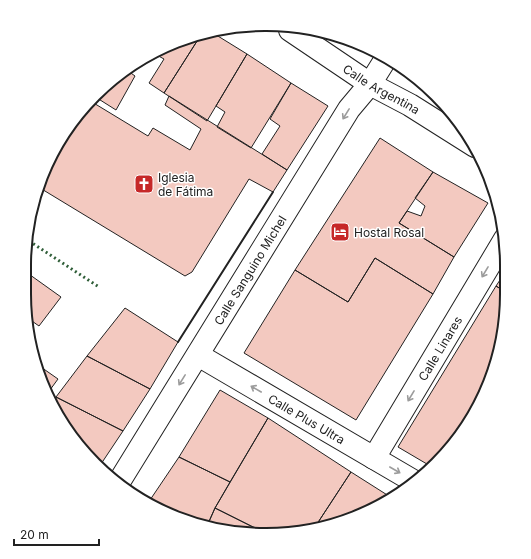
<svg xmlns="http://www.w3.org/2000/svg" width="531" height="559" viewBox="0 0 531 559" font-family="Inter,sans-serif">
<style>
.building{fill:#f3c9c0;stroke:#222}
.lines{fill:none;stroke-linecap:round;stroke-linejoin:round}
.minor-casing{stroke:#222;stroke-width:24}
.minor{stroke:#fff;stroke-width:22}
.hedge{stroke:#2f5e38;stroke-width:3;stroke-dasharray:2 3;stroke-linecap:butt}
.wall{stroke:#222;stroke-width:2}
.oneway{stroke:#9c9c9c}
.labels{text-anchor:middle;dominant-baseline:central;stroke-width:3;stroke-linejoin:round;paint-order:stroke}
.street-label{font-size:12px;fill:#222;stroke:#fff}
.poi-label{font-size:12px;fill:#222;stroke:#fff;text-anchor:start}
.rim{fill:none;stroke:#222;stroke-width:2}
</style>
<rect width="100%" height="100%" fill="#fff"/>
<!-- building -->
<path class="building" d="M213,33L247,54L207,121L164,93L199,38Z
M199,38L164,93L149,83L164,59L153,53Z
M247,54L291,83L251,148L217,127L225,112L216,106Z
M128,71L135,76L116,110L97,98Z
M291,83L328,106L287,170L262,154L280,126L270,119Z
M169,96L287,170L273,192L249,179L192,272L185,276L40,188L74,118L92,102L148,136L153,128L190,150L201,129L165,105Z
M380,138L433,172L399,223L454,257L433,294L375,258L348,302L295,270Z
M433,172L488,203L454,257L399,223L407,211L421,216L425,206L415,198Z
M375,258L433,294L356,420L244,353L295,270L348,302Z
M26,272L61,297L39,326L29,319L24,294Z
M504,274V291L496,286Z
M496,286L504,291L502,341L466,428L432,467L398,447Z
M125,308L178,342L150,389L87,356Z
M87,356L150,389L123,431L56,397Z
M38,365L58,379L47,394L42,386Z
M220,390L268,418L230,482L179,457Z
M56,397L123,431L99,467L65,428L52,403Z
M268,418L351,472L315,527L297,533L267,534L215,508Z
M179,457L230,482L215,508L207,526L188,522L150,500Z
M351,472L392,498L386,503L315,527Z
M215,508L267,534H249L207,526Z"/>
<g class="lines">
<!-- minor casing -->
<g class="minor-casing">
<g id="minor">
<path id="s1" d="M290,30L370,84L410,105L475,146"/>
<path id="s2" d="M198,355L415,482"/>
<path id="s3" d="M374,458L505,239"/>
<path id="s4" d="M119,482L349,109L370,84L385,60"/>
</g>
</g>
<!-- minor -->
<use href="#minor" class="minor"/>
<!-- hedge -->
<path class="hedge" d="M29,241L99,287"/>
<!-- wall -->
<path class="wall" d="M178,342L273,192"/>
</g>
<!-- one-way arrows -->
<defs><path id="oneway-shaft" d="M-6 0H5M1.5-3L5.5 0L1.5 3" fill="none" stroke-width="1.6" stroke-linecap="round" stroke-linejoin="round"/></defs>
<g class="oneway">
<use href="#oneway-shaft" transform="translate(346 114) rotate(122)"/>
<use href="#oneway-shaft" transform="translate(485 272) rotate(121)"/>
<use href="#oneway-shaft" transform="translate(182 380) rotate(122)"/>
<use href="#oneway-shaft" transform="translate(256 389) rotate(-150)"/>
<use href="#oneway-shaft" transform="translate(411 396) rotate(121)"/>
<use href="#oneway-shaft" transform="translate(395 470) rotate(30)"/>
</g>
<!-- icons -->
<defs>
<g id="church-square" transform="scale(1)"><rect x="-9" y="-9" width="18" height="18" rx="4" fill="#c62828" stroke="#fff"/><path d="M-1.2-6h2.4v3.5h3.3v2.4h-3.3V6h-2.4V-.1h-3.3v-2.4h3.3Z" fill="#fff"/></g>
<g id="hotel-square" transform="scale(1)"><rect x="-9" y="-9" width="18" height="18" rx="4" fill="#c62828" stroke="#fff"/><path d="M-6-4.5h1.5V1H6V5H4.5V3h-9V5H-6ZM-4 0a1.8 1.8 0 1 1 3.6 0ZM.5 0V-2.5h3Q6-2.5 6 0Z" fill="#fff"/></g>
</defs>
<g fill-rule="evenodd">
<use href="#church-square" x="144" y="184"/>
<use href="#hotel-square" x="340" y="232"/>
</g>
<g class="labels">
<!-- street labels -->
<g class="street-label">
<text stroke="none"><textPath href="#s1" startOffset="109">Calle Argentina</textPath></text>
<text stroke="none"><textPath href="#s4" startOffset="249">Calle Sanguino Michel</textPath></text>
<text stroke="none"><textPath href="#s3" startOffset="128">Calle Linares</textPath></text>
<text stroke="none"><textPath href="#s2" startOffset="126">Calle Plus Ultra</textPath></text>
</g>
<!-- poi labels -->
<g class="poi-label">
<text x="158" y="177">Iglesia<tspan x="158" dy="14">de Fátima</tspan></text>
<text x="354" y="232">Hostal Rosal</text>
</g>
</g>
<!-- crop -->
<path d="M0 0H531V559H0ZM265 31H266A234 234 0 0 1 500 265V294A234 234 0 0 1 266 528H265A234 234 0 0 1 31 294V265A234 234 0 0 1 265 31Z" fill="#fff" fill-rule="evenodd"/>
<path class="rim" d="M265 31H266A234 234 0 0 1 500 265V294A234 234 0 0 1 266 528H265A234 234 0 0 1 31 294V265A234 234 0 0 1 265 31Z"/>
<!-- scale -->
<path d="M14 539v6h85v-6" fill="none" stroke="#222222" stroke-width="2"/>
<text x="20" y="539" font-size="12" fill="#222222" stroke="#ffffff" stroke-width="3" paint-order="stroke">20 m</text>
</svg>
